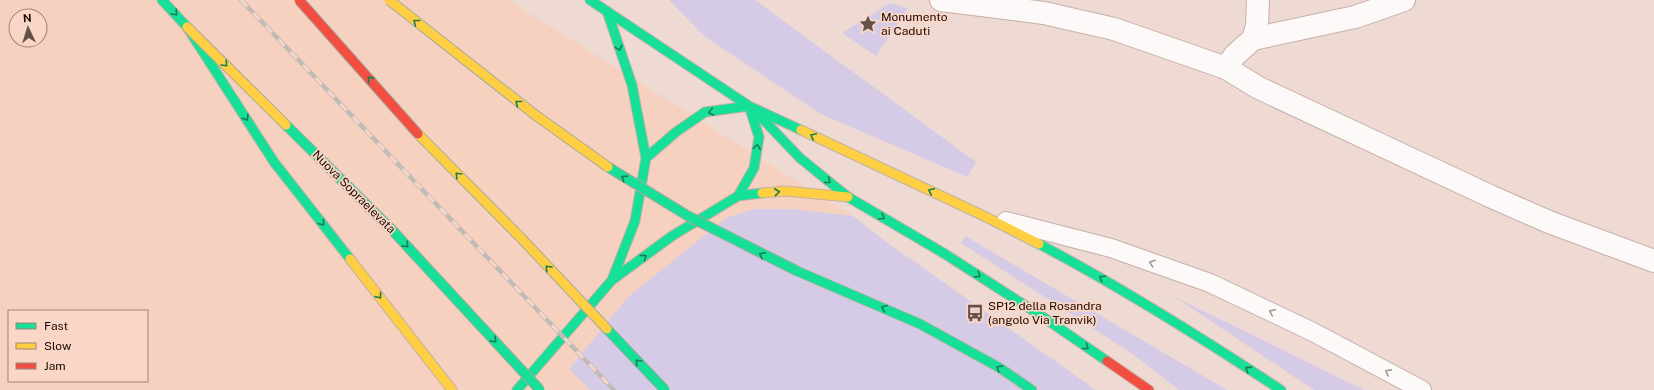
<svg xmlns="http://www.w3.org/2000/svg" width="1654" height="390" viewBox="0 0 1654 390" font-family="'Public Sans',sans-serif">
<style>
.built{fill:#f7d1c0;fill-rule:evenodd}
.green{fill:#d5cbe6}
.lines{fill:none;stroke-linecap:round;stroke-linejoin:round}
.lane-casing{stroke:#c4b0a8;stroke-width:20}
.street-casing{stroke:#c4b0a8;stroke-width:24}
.fast-casing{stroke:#c4b0a8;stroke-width:11}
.slow-casing{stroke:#c4b0a8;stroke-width:11}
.jam-casing{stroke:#c4b0a8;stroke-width:11}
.lane{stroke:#fcf9f8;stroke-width:18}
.street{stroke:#fcf9f8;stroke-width:22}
.fast{stroke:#16e098;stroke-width:9}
.slow{stroke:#ffcf43;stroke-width:9}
.jam{stroke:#f24e42;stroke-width:9}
.rail-casing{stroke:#c1bbb8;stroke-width:4.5}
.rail{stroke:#fad6c6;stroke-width:3;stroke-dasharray:9;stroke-linecap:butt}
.fast-bridge-casing{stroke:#a6a9a0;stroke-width:11;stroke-linecap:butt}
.slow-bridge-casing{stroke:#a6a9a0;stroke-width:11;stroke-linecap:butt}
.jam-bridge-casing{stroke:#a6a9a0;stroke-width:11;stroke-linecap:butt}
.fast-bridge{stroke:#16e098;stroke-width:9}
.slow-bridge{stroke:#ffcf43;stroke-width:9}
.jam-bridge{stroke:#f24e42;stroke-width:9}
.oneway{stroke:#177e54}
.oneway2{stroke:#a19895}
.labels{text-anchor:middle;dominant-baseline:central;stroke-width:3.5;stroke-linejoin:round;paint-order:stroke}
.poi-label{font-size:12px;fill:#190701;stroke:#fad6c6;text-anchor:start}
.street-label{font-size:12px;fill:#190701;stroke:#fad6c6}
</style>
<rect width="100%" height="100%" fill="#eedad2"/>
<!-- built -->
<path class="built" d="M0,0H508L853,216L792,209L628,297L570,368L590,390H0ZM16,16H40V40H16ZM9,311H147V381H9Z"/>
<!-- green -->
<path class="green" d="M669,0H755L976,162L967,177L821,114L704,36Z
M890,3L908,8L876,56L842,33Z
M754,209H792L853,216L888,243L1096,390H590L569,369L628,297L726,218Z
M965,236L1227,390H1179L1134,355L961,243Z
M1175,297L1354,385L1364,390H1314Z"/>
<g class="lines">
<!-- lane casing -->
<g class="lane-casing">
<path id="lane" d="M1006,221L1111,248L1210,283L1313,332L1422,390"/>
</g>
<!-- street casing -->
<g class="street-casing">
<path id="street" d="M941,0L1044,13L1114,29L1226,68L1259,88L1492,197L1549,222L1654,261
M1253,39L1257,26L1258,0
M1226,68L1235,55L1253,39L1355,17L1404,0"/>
</g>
<!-- fast casing -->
<g class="fast-casing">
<path id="fast" d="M162,0L187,27L274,162L350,259
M590,0L749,106L801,130
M607,11L632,85L646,158L635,221L612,280
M759,115L800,158L848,197L945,254L1040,315L1107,361
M646,158L676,132L705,112L749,106
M738,196L754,168L759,137L750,109
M1039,244C1123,288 1202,338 1281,390
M797,271L920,324L1000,368L1032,390
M517,390L612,280L672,236L738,196L762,193"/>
</g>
<!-- slow casing -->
<g class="slow-casing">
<path id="slow" d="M801,130L984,216L1039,244
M762,193L785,191L848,197
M350,259L452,390"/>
</g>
<!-- jam casing -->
<g class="jam-casing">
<path id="jam" d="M1107,361L1149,390"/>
</g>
<!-- lane -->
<use href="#lane" class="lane"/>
<!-- street -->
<use href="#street" class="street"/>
<!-- fast -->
<use href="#fast" class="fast"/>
<!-- slow -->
<use href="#slow" class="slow"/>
<!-- jam -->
<use href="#jam" class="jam"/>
<!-- rail casing -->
<g class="rail-casing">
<path id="rail" d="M241,0L614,390"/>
</g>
<!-- rail -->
<use href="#rail" class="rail"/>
<!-- fast-bridge casing -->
<g class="fast-bridge-casing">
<path id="fast-bridge" d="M286,125L393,231L540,390
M608,167L688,216L797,271
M607,329L665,390"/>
</g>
<!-- slow-bridge casing -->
<g class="slow-bridge-casing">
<path id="slow-bridge" d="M389,0L534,114L608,167
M187,27L286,125
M418,134L521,238L607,329"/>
</g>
<!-- jam-bridge casing -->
<g class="jam-bridge-casing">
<path id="jam-bridge" d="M299,0L418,134"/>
</g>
<!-- fast-bridge -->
<use href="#fast-bridge" class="fast-bridge"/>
<!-- slow-bridge -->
<use href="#slow-bridge" class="slow-bridge"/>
<!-- jam-bridge -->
<use href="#jam-bridge" class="jam-bridge"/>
</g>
<!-- one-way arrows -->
<defs><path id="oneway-chevron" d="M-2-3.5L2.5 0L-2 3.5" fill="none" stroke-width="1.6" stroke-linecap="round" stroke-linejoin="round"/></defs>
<g class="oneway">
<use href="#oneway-chevron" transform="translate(175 13) rotate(47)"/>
<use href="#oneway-chevron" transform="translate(416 22) rotate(-142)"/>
<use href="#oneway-chevron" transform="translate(619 48) rotate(71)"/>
<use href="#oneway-chevron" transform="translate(225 64) rotate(45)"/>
<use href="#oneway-chevron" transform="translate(370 79) rotate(-132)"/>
<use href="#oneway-chevron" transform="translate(518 103) rotate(-142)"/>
<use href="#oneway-chevron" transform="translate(711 112) rotate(169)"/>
<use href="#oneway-chevron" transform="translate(246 118) rotate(57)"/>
<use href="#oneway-chevron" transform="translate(813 136) rotate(-155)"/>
<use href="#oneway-chevron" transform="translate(757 147) rotate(-82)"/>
<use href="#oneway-chevron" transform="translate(458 175) rotate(-135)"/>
<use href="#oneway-chevron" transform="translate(624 178) rotate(-147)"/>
<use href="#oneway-chevron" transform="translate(828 181) rotate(39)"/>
<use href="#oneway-chevron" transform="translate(931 191) rotate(-155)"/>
<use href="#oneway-chevron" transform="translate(777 192) rotate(-6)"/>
<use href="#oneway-chevron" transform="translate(882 217) rotate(30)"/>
<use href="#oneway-chevron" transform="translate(322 223) rotate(52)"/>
<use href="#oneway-chevron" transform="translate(406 245) rotate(47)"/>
<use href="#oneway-chevron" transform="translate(762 255) rotate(-154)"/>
<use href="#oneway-chevron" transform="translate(644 257) rotate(-36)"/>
<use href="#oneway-chevron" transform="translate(548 268) rotate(-133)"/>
<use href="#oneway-chevron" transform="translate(978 275) rotate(33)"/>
<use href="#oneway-chevron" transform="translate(1102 278) rotate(-149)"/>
<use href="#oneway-chevron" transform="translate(379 296) rotate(52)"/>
<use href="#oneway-chevron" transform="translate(884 308) rotate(-157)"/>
<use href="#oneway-chevron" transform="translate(494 340) rotate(47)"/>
<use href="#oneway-chevron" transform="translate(1086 347) rotate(34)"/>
<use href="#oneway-chevron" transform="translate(638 362) rotate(-133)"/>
<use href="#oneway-chevron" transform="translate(999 368) rotate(-148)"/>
<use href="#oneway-chevron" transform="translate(1248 369) rotate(-147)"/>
</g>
<g class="oneway2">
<use href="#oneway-chevron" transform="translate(1152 263) rotate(-161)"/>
<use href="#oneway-chevron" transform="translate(1272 312) rotate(-154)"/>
<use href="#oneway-chevron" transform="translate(1388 372) rotate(-152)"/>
</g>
<!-- icons -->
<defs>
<g id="sight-bare" transform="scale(1.38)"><path d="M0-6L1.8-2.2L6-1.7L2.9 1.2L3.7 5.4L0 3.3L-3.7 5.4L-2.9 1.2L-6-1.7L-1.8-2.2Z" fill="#64514a" stroke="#fad6c6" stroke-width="2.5" paint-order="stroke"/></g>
<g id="bus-bare" transform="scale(1.38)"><path d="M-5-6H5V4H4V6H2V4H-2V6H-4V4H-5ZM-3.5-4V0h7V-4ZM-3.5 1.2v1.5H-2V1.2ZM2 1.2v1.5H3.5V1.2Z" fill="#64514a" stroke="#fad6c6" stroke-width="2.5" paint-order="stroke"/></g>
</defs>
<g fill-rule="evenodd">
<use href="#sight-bare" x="868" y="24"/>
<use href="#bus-bare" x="975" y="313"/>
</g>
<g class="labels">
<!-- poi labels -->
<g class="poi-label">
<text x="881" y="17">Monumento<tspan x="881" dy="14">ai Caduti</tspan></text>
<text x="988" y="306">SP12 della Rosandra<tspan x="988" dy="14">(angolo Via Tranvik)</tspan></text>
</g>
<!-- street labels -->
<g class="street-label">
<text transform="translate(354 192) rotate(45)">Nuova Sopraelevata</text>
</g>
</g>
<!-- legend -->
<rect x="8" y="310" width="140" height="72" fill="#fad6c6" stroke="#a08377"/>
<rect x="16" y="323" width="20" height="6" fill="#16e098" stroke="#a08377"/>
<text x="44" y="330" font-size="12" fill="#190701">Fast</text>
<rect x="16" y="343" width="20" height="6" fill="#ffcf43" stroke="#a08377"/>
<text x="44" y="350" font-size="12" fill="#190701">Slow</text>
<rect x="16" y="363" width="20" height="6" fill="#f24e42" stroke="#a08377"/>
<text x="44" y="370" font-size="12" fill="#190701">Jam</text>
<!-- north arrow -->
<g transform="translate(28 28) rotate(356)"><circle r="19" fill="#fad6c6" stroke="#a08377"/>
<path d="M0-3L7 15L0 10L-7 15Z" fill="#64514a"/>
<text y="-6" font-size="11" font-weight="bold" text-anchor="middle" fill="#190701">N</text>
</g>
</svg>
